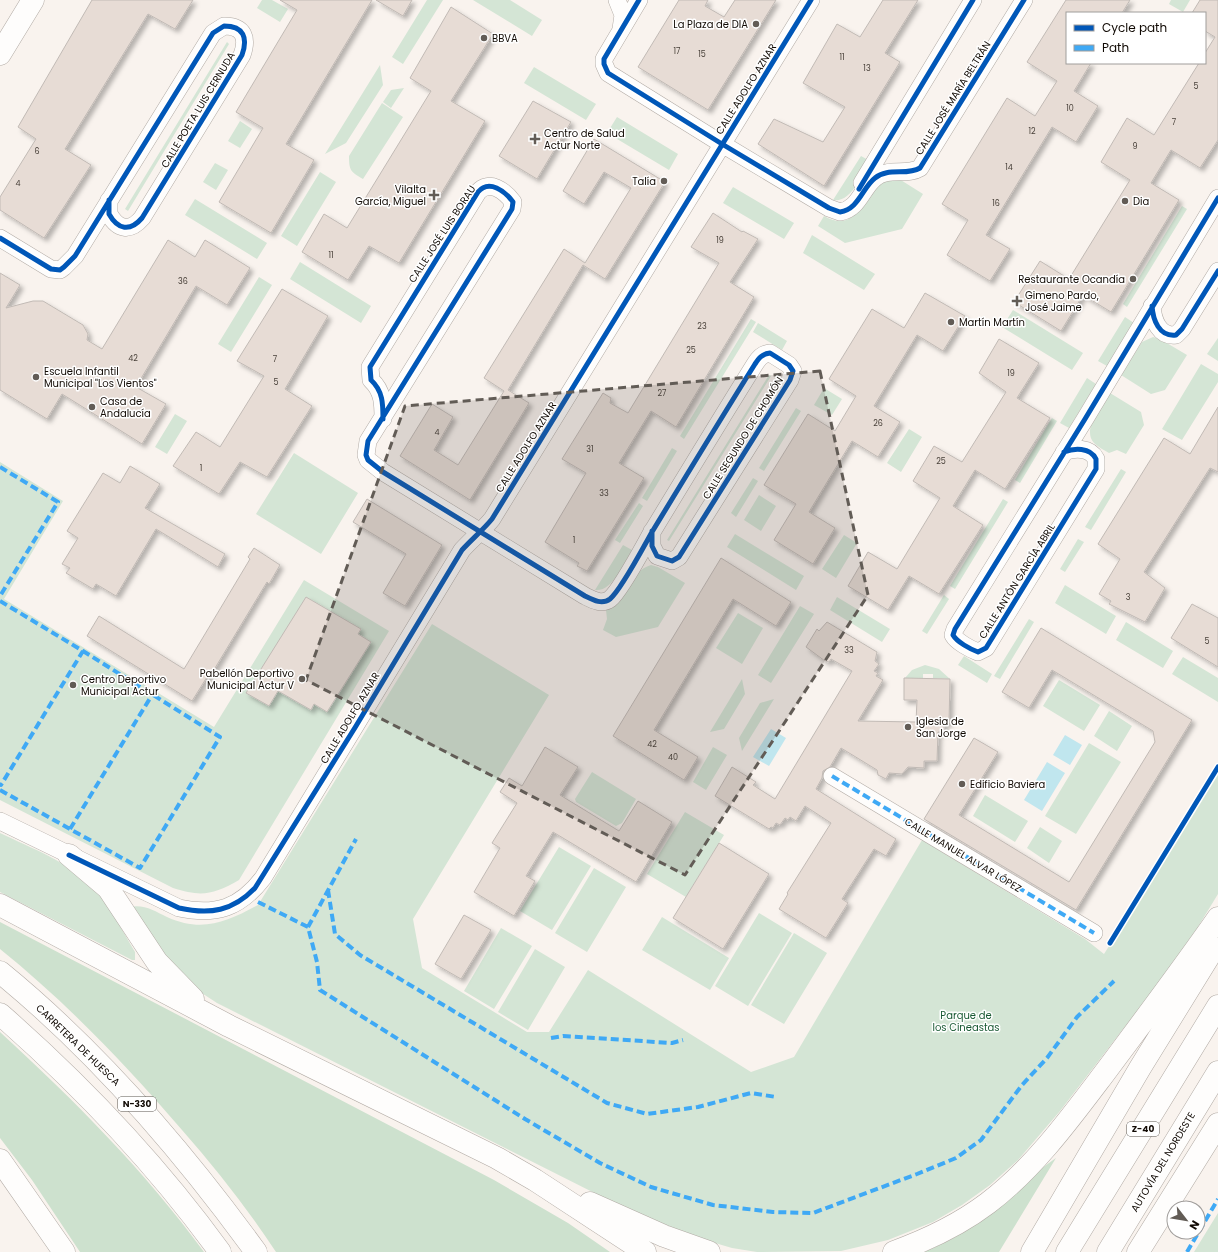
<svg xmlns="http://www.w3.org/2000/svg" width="1218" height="1252" viewBox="0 0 1218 1252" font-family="Poppins,sans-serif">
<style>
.green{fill:#d4e5d5}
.forest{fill:#cde1ce}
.water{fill:#c0e6ee}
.building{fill:#e7dcd5;stroke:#c1bab5;filter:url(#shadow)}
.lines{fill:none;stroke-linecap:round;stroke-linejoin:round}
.minor-casing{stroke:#b1aaa4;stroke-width:18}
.major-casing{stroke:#b1aaa4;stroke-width:23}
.highway-casing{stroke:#b1aaa4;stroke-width:23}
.minor{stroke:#fefdfc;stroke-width:17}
.major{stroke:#fefdfc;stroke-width:22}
.highway{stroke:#fefdfc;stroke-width:22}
.quiet{stroke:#3fa9f5;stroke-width:4;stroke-dasharray:8 4;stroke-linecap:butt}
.cycleway-casing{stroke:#fff;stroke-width:8}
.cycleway{stroke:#0057b8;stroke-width:5}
.marked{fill:#625c56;fill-opacity:0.2;stroke:#625c56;stroke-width:3;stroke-dasharray:8 5;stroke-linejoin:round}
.poi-dot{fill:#625c56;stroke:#fff;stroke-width:1.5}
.labels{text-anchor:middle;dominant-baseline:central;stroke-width:3;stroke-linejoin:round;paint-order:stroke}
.number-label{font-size:8px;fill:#484039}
.shield{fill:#fff;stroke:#58544f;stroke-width:1}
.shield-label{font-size:9px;font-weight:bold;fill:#110a04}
.poi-label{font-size:10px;fill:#110a04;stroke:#fff;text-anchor:start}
.street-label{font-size:10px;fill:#110a04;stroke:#fff}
.park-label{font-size:10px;fill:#195933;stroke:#fff}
</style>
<defs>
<filter id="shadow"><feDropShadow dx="3.5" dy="3.5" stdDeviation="2" flood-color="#0004"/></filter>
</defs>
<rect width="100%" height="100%" fill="#f9f3ee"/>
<!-- green -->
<path class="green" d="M262,0H272L288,9L280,22L257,8Z
M427,0H443L403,64L392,57Z
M473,0H510L542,20L532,36Z
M1171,0H1190L1183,12L1169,4Z
M227,42L229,44L128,211L125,209Z
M380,65L383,85L346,143L325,154Z
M534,67L596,104L586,120L524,83Z
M404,88L391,108L383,102L391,90Z
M382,103L403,117L363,179C351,172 349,171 349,156Z
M617,117L678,154L669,170L607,133Z
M240,121L252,129L240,148L228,141Z
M861,156L870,161C862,174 852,203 833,200Z
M215,163L228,170L216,190L203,182Z
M320,172L336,182L297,246L281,236Z
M896,177L923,194L902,229L845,243L818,226L824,216C853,233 865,202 878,182Z
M733,187L794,223L784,239L723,203Z
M195,199L267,243L257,259L185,215Z
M1182,206L1187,209L1127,307L1123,304Z
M812,235L875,274L864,290L803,253Z
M300,262L371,306L361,323L290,279Z
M259,277L272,285L231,352L218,344Z
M1013,310L1083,353L1072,370L1002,327Z
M1125,317L1134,323L1107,366L1098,361Z
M751,319L756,322L684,439L680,436Z
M758,323L787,341L782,350L753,332Z
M1153,337L1160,339L1187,355L1165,390L1151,394L1121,375L1142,342Z
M1218,338V361L1207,354Z
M1201,364L1218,374V382L1182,440L1162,429Z
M769,375L771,376L669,541L667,540Z
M1087,378L1096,384L1069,428L1060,423Z
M824,388L842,399L832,415L814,405Z
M1110,393L1141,412L1144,425L1126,454L1117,450L1109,453C1104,450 1098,447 1094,443C1081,429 1103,405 1110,393Z
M796,408L801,411L764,471L759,468Z
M175,414L187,421L167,454L155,447Z
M1052,418L1057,421L1020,483L1015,480Z
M909,429L922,437L901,472L887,463Z
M672,448L677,451L647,501L642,498Z
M294,453L358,493L321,554L256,514Z
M0,462L63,501L4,599L214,727L304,580L389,631L239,880C213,895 201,897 173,888L0,800Z
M1121,469L1126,472L1091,530L1085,527Z
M753,478L758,481L736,517L731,513Z
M759,495L776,506L761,531L744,520Z
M1003,499L1008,502L955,589L950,586Z
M639,503L643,506L620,543L615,540Z
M735,534L804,576L796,590L727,547Z
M844,535L857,543L836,578L822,569Z
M1078,539L1084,542L1065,572L1060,569Z
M623,545L632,550C624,563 613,592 595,590Z
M651,565L658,567L685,583L658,627L616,637L603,630L607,619L606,610C629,601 629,571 651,565Z
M1065,585L1116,616L1106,634L1055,603Z
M944,595L949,599L927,634L922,631Z
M837,597L890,629L882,642L830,610Z
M800,606L814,614L771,683L758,675Z
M738,613L763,628L742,664L716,648Z
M1029,619L1034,622L1000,679L994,676Z
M1126,622L1173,651L1163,668L1116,640Z
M432,624L549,695L413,919L422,968L527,1032H549L588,970L751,1072L794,1057L922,840L1085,939L1104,954L1218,774V894L1196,930L1150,994L1060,1111L1018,1160L990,1185L962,1205L933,1222L888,1240L841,1251L757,1252L732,1248L664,1228L217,1003L191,986L172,969L129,907C145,904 154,911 167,917C202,933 227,922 258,905Z
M964,656L992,674L987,683L958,665Z
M1183,657L1218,678V702L1172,674Z
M925,665L939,669L950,679L933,678V674H923V678H905L912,670Z
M742,679L745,694L724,729L710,732Z
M1059,680L1100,705L1084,731L1043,706Z
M774,699L742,751L739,738L760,703Z
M1109,711L1132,726L1117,751L1094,736Z
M1089,743L1121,762L1076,834L1045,816Z
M713,747L727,755L706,790L693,782Z
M592,772L636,799L622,823L616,826L576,802L575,799Z
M985,795L1028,821L1015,842L973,816Z
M685,812L724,835L686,897L647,874Z
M1040,827L1062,841L1049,863L1027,848Z
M0,833C31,848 69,862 93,887C110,906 122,930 135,952V960H132L0,892Z
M559,847L591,866L552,930L520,911Z
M594,868L626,887L587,952L555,933Z
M759,913L792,933L748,1006L715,986Z
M662,917L729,958L710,990L642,950Z
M501,928L532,946L494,1009L464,991Z
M794,933L827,953L784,1024L751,1005Z
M535,949L565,967L528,1030L498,1012Z
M1218,1213V1252H1194Z"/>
<!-- forest -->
<path class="forest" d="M0,922L494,1180L568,1223L610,1252H276C248,1209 216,1169 182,1130C126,1065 67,1003 0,949Z
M0,1032C75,1101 144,1170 204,1252H80L32,1180L0,1138Z
M1056,1158L999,1252H924C945,1243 968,1231 985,1217C1009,1198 1030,1175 1056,1158Z"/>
<!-- water -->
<path class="water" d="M771,729L786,738L769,766L753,757Z
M1065,735L1082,745L1070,765L1053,755Z
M1047,762L1065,773L1042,811L1024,800Z"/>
<!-- building -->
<path class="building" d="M92,0H193L175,29L148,14L65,149L91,165L44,238L0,210V197L36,139L18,127Z
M280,0H372L286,144L314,160L271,233L219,202L263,128L236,112L297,10Z
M376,0H412L403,16Z
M679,0H708L705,6L724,17L735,0H776L708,110L638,67Z
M883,0H918L885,53L900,62L824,186L758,144L774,119L823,142L845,107L803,83L837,24L860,37Z
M1066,0H1130L1122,13H1067V63H1091L1074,91L1098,106L1076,142L1052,127L986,235L1010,249L990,281L947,255L968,220L942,204L1007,98L1035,116L1057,81L1027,62Z
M1200,0H1218V140L1200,168L1171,150L1151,183L1179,200L1111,312L1083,295L1061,331L1014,302L1040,261L1069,279L1130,180L1101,162L1127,118L1154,135L1199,63H1205V53L1215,37L1205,31V13H1192Z
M451,7L493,34L451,101L485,121L399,263L369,246L348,280L302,252L324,214L347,228L431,91L410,78Z
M533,101L571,122L537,179L499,156Z
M594,139L665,182L605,279L583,265L508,390L529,403L470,500L400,456L432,404L453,417L434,450L458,465L504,391L484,378L564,249L585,263L631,188L604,172L584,204L563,191Z
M713,213L742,232L743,231L758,239L730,282L754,297L676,427L651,411L619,463L644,478L587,571L577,566L579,563L545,542L586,473L562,459L603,393L611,398L610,403L628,413L719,263L691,247Z
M168,240L195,257L205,240L250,268L227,305L196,286L136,387L166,404L142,444L62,394L47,419L0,390V273L20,285L6,308L33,301H43L83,325L88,334L87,340L102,349Z
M282,289L328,316L285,389L312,406L267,477L240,462L219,494L173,466L196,432L220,447L264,376L237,361Z
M925,293L965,316L943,351L917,335L874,406L900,422L878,457L852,441L809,512L835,528L813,564L774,540L796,504L764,485L808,414L835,431L856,396L829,379L872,309L904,328Z
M999,339L1039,363L1017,398L1050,418L1005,489L975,470L953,506L983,525L939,594L909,576L888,610L848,586L868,552L897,569L940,498L913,481L934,446L962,462L1006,392L979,373Z
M1218,407V472L1210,468L1144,572L1165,588L1145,622L1109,604L1111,601L1099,594L1120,559L1098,544L1164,438L1190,454Z
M130,466L160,484L145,508L225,554L218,567L156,529L116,596L96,584L93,589L66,573L70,568L62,564L78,538L67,531L103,473L120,483Z
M367,499L442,545L405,606L383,593L406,554L353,522Z
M254,548L280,565L269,584L267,582L209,678L207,677L192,701L87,636L99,616L184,669L250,559L248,557Z
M721,558L791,602L776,626L733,599L654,730L698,757L684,780L613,736Z
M306,597L361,629L358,634L371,642L327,712L314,704L311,710L278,691L269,706L246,693Z
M1192,604L1218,618V667L1171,638Z
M827,622L877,652L875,661L879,664L874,671L878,673L876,676L883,680L858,721L916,722L917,700H904V678L950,679L949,723H944V732H938L937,761H924V768L908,767L902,774L889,773L886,779L878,775L877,770L841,748L830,767L823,771L822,778L816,789L896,839L886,856L874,849L842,899L848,903L826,938L779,909L788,894L787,893L831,823L805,806L796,821L790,817L788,820L785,818L780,825L776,823L773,828L771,827L769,829L715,796L732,767L756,782L753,785L775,799L852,671L831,659L829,662L825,661L806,647L817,629L819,631Z
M1041,628L1192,720L1076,910L924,819L974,738L998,752L959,815L1069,882L1155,742L1153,731L1052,670L1029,708L1002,692Z
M545,747L578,767L560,795L619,831L638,801L672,822L636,882L553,832L526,876L535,881L514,916L474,892L500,848L492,843L517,803L500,792L509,778L522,786Z
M719,843L769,874L723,949L673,918Z
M464,915L491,930L461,979L435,964Z"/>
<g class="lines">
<!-- minor casing -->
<g class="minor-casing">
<path id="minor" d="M617,0L623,15L621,29
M639,0L604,59V64L608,73L722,144L829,208L840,212C859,209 862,188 875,178C888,167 907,176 920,168L1024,0
M862,183L973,0
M0,238L51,269L60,270L64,267L75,256L213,33L224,26C244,26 248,38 242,55L142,218C130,232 118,230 109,214V200
M1152,306C1153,320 1159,337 1176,335L1182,329L1218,271
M383,419C383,404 383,391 371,380L370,367L478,192C489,179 505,191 513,202L512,209L368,441L366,455L368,460L383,472L585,596C593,600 602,605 610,599C621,590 644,546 652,532C686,476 720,420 755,364C759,358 762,354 770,353L789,365L793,371L790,380L679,557L672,561L657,556L652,546V531
M1064,452C1074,448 1090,447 1096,459V469L986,648L978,652C970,649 957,642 953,635L955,629L1085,419L1218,198
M832,776L1094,933
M0,821L179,908C216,916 240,908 263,878L462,550C472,539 483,530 492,519L811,0"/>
</g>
<!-- major casing -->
<g class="major-casing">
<path id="major" d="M0,54L33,0"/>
</g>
<!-- highway casing -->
<g class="highway-casing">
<path id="highway" d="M69,855L108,888L157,962L193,999
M0,905L229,1026L497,1158L535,1180L645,1252
M0,972C98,1052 182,1150 256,1252
M0,1014C81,1085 157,1165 220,1252
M0,1160L64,1252
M590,1203L664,1236L709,1252
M894,1252C927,1240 959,1225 988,1203C1033,1169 1069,1120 1103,1075C1142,1023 1181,971 1218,918
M1032,1252L1140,1068L1214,948
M1067,1252L1218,1006
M1108,1252L1218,1072
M1138,1252L1218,1124"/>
</g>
<!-- minor -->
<use href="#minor" class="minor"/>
<!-- major -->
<use href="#major" class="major"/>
<!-- highway -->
<use href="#highway" class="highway"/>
<!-- quiet -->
<path class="quiet" d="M0,467L58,502L0,596
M0,601L83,651L1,785L0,784
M832,776L1094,933
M0,790L140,868L220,737L83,651
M70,829L152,695
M328,890L335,934L360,955L607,1103L647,1114L698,1107L751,1093L776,1097
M258,902L308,927L317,962L320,990L525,1119L600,1163L651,1187L713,1205L773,1212L813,1213L917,1174L956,1158L981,1140L1022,1085L1047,1058L1077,1017L1114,981
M308,927L356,839
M551,1038L563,1036L672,1043L683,1040
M1187,1252L1218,1199"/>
<!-- cycleway casing -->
<g class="cycleway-casing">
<path id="cycleway" d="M639,0L604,59V64L608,73L722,144L829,208L840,212C859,209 862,188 875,178C888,167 907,176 920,168L1024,0
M859,189L973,0
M0,238L51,269L60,270L64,267L75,256L213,33L224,26C244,26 248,38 242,55L142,218C130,232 118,230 109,214V200
M1152,306C1153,320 1159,337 1176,335L1182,329L1218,271
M383,419C383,404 383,391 371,380L370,367L478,192C489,179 505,191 513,202L512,209L368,441L366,455L368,460L383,472L585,596C593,600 602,605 610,599C621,590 644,546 652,532C686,476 720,420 755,364C759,358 762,354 770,353L789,365L793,371L790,380L679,557L672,561L657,556L652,546V531
M1064,452C1074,448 1090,447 1096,459V469L986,648L978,652C970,649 957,642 953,635L955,629L1085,419L1218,198
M69,855L179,908C210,915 233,911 255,888L356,726L462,550C472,539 483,530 492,519L811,0
M1110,943L1218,767"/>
</g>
<!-- cycleway -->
<use href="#cycleway" class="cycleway"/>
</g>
<!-- marked area -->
<path class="marked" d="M820,371L868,595L685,875L306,680L405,406Z"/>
<!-- markers -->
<g class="poi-dot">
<circle cx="756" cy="24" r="4"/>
<circle cx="484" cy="38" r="4"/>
<path d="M533 133h4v4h4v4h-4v4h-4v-4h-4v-4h4z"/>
<circle cx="664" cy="181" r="4"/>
<path d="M432 189h4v4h4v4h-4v4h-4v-4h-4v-4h4z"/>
<circle cx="1125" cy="201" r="4"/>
<circle cx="1133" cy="279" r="4"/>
<path d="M1015 295h4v4h4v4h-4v4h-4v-4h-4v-4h4z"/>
<circle cx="951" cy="322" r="4"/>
<circle cx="36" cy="377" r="4"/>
<circle cx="92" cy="407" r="4"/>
<circle cx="302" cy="679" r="4"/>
<circle cx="73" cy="685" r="4"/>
<circle cx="908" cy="727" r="4"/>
<circle cx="962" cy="784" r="4"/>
</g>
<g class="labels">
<!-- number labels -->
<g class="number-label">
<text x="677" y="51">17</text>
<text x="702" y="54">15</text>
<text x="842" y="57">11</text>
<text x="867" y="68">13</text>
<text x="1196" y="86">5</text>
<text x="1070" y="108">10</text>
<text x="1174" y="122">7</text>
<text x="1032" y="131">12</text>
<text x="1135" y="146">9</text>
<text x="37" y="151">6</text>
<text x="1009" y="167">14</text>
<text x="18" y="183">4</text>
<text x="996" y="203">16</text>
<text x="720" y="240">19</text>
<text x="331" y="255">11</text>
<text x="183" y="281">36</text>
<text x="702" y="326">23</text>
<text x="691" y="350">25</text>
<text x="133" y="358">42</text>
<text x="275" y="359">7</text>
<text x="1011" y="373">19</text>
<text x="276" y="382">5</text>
<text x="662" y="393">27</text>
<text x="878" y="423">26</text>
<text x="437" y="432">4</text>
<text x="590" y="449">31</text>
<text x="941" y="461">25</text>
<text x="201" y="468">1</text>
<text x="604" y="493">33</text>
<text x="574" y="540">1</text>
<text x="1128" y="597">3</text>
<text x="1207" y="641">5</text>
<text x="849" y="650">33</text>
<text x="652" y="744">42</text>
<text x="673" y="757">40</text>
</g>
<!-- shield labels -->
<g class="shield">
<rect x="118" y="1097" width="38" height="14" rx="3"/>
<rect x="1127" y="1122" width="32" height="14" rx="3"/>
</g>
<g class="shield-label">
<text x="137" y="1104">N-330</text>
<text x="1143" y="1129">Z-40</text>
</g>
<!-- poi labels -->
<g class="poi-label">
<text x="748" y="24" text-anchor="end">La Plaza de DIA</text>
<text x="492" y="38">BBVA</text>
<text x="544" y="133">Centro de Salud<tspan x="544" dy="12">Actur Norte</tspan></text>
<text x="656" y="181" text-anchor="end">Talía</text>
<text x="426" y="189" text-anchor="end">Vilalta<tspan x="426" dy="12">García, Miguel</tspan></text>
<text x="1133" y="201">Dia</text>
<text x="1125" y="279" text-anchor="end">Restaurante Ocandía</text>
<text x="1025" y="295">Gimeno Pardo,<tspan x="1025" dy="12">José Jaime</tspan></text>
<text x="959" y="322">Martín Martín</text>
<text x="44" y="371">Escuela Infantil<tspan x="44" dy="12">Municipal "Los Vientos"</tspan></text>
<text x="100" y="401">Casa de<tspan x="100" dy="12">Andalucía</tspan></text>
<text x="294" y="673" text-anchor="end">Pabellón Deportivo<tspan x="294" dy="12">Municipal Actur V</tspan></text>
<text x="81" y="679">Centro Deportivo<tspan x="81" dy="12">Municipal Actur</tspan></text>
<text x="916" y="721">Iglesia de<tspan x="916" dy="12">San Jorge</tspan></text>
<text x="970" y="784">Edificio Baviera</text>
</g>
<!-- street labels -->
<g class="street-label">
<text transform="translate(746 89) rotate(-58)">CALLE ADOLFO AZNAR</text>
<text transform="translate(953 98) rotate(-58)">CALLE JOSÉ MARÍA BELTRÁN</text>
<text transform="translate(198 110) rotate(-59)">CALLE POETA LUIS CERNUDA</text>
<text transform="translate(442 234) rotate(-57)">CALLE JOSÉ LUIS BORAU</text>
<text transform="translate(743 438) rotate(-58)">CALLE SEGUNDO DE CHOMÓN</text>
<text transform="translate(526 447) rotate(-58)">CALLE ADOLFO AZNAR</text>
<text transform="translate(1017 581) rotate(-58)">CALLE ANTÓN GARCÍA ABRIL</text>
<text transform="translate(350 718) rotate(-59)">CALLE ADOLFO AZNAR</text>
<text transform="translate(963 855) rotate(31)">CALLE MANUEL ALVAR LÓPEZ</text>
<text transform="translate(78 1045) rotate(44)">CARRETERA DE HUESCA</text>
<text transform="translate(1163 1162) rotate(-59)">AUTOVÍA DEL NORDESTE</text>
</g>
<!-- park labels -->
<g class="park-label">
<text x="966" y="1015">Parque de<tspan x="966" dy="12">los Cineastas</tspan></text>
</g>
</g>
<!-- legend -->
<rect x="1066" y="12" width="140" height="52" fill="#ffffff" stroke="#a09d9b"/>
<rect x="1074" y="25" width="20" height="6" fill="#0057b8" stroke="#a09d9b"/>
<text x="1102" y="32" font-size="12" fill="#110a04">Cycle path</text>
<rect x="1074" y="45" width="20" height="6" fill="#3fa9f5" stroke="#a09d9b"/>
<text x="1102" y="52" font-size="12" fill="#110a04">Path</text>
<!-- north arrow -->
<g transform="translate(1186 1220) rotate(121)"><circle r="19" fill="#ffffff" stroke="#a09d9b"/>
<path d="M0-3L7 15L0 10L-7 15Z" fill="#625c56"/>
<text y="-6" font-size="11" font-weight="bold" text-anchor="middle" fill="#110a04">N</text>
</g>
</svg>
